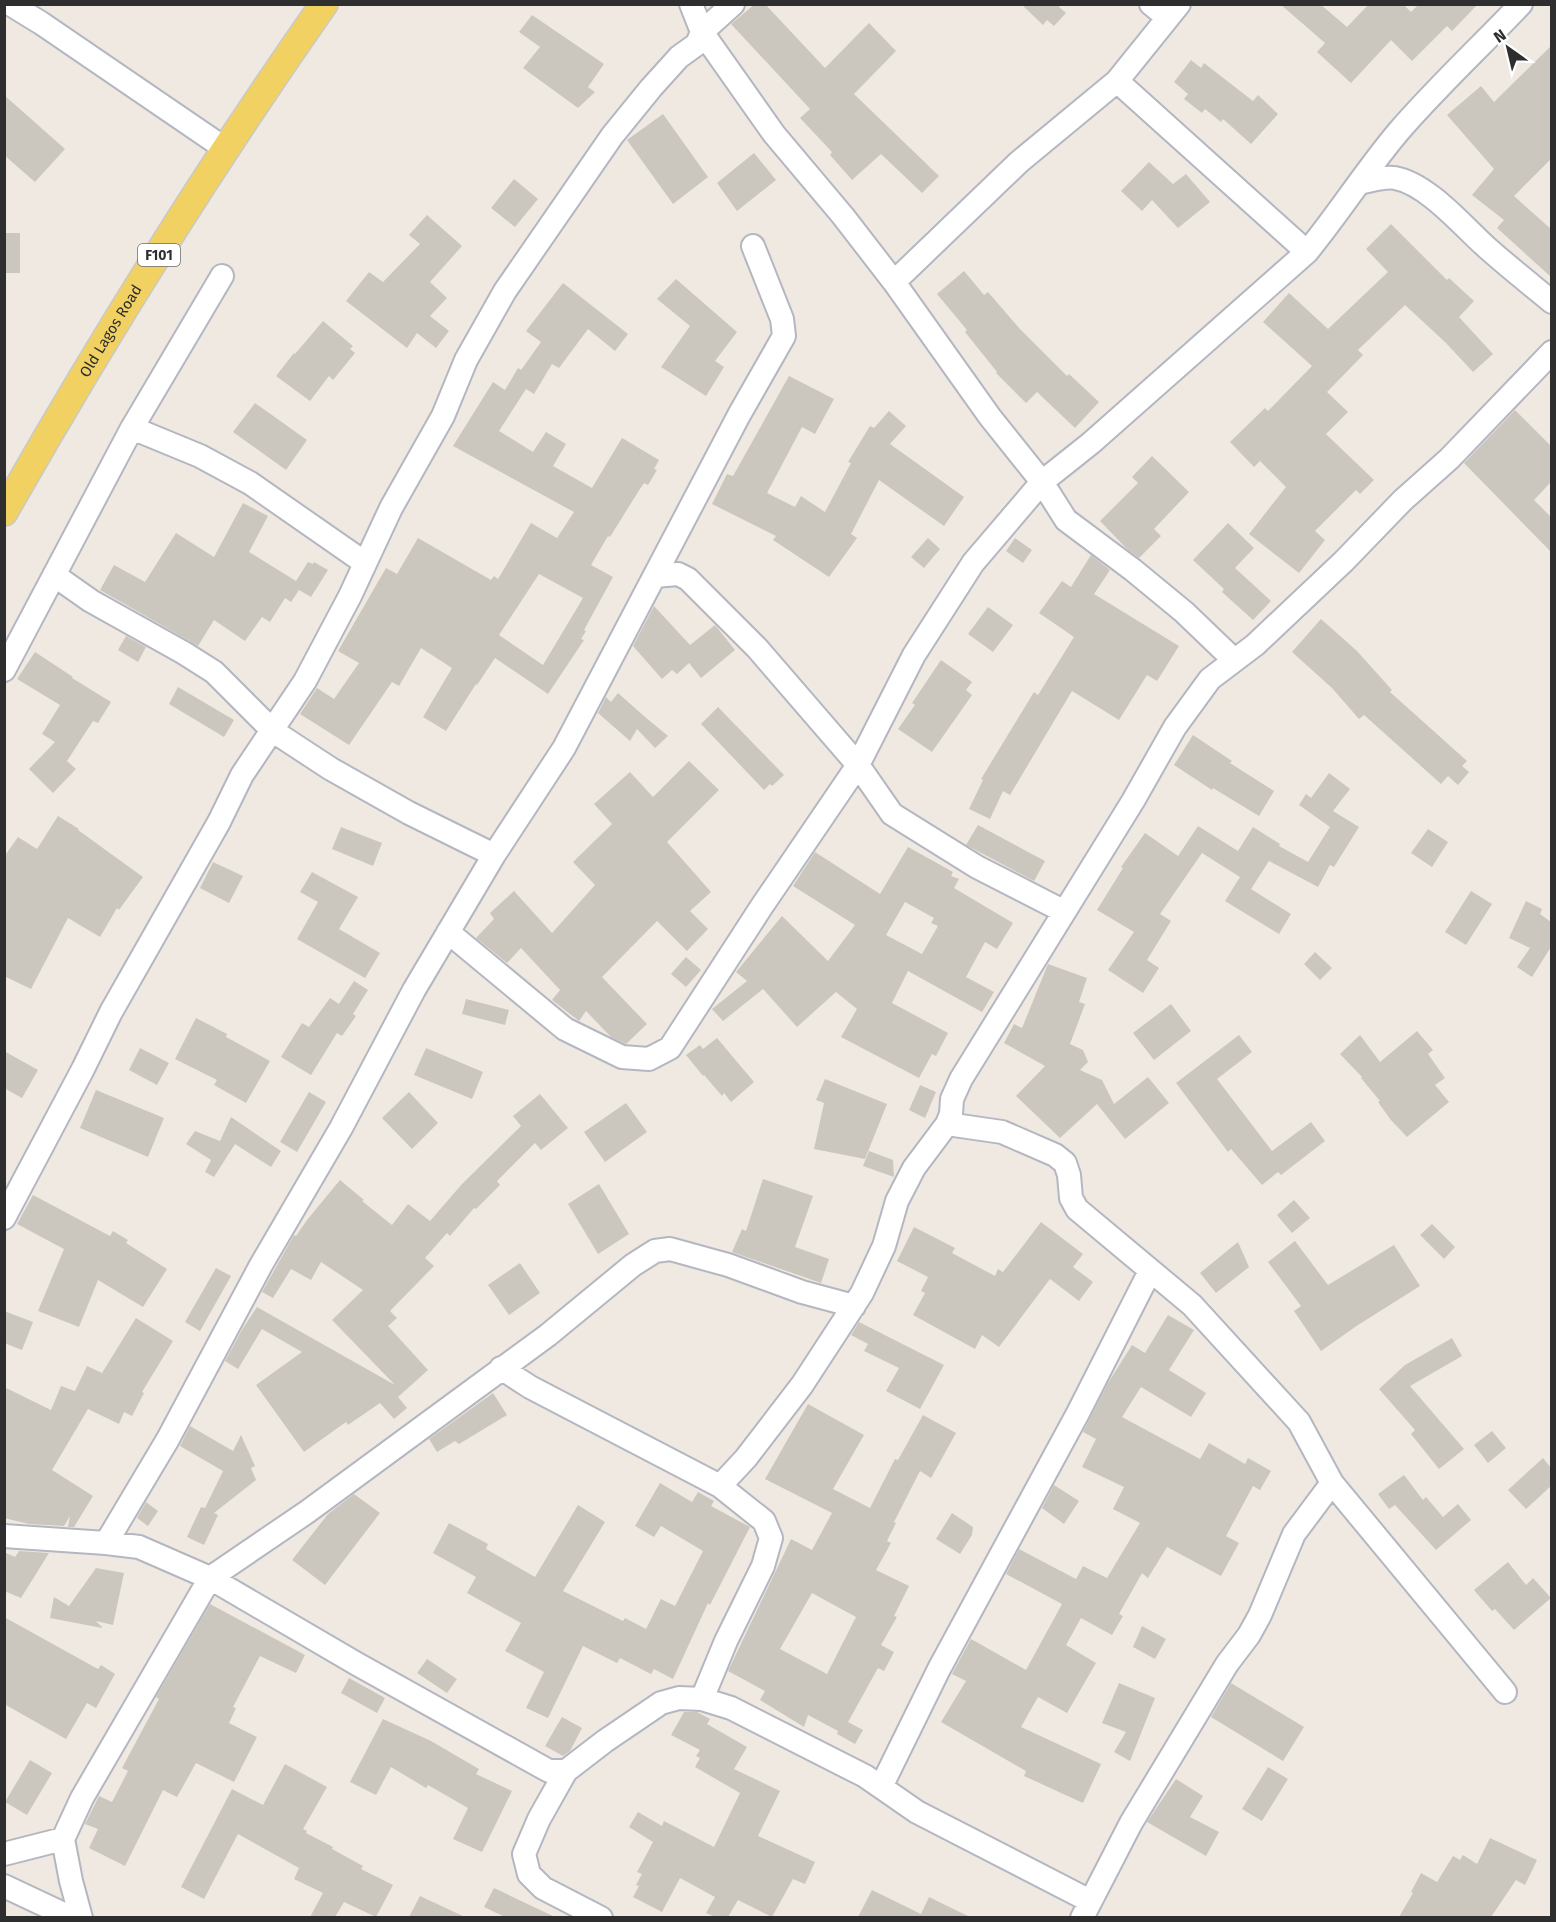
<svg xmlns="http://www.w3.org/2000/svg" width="1556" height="1922" viewBox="0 0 1556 1922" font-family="'Fira Sans',sans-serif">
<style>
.building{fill:#cbc7bf;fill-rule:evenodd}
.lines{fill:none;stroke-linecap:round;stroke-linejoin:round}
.minor-casing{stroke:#b4b7c1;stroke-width:26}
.major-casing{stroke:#c9c9c9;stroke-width:30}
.minor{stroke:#fff;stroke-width:22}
.major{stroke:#f2d163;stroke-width:27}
.labels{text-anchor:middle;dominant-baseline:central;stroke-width:4.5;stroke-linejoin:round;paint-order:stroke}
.shield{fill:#fff;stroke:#6d6d6d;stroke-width:1.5}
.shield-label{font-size:14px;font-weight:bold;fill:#2e2e2e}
.street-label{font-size:15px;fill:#2e2e2e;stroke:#fff}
</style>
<rect width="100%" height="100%" fill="#efe9e1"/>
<!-- building -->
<path class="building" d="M755,4H765L825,68L869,23L896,51L854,94L939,176L922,193L881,154L852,180L830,155L832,152L800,118L810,109L731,24Z
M1021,4H1061L1059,7L1066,13L1054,26L1047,20L1043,25Z
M1280,4H1320L1347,27L1369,4H1403L1411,12L1419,4H1478L1452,31L1447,26L1412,61L1391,40L1351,83L1317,52L1325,43Z
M532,15L604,64L588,87L595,92L578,108L523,68L540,47L519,32Z
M1551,46V159L1514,196L1551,229V277L1497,228L1504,220L1472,195L1494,169L1447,115L1481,86L1494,102Z
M1191,60L1201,68L1204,63L1253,101L1258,95L1278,114L1251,144L1223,119L1221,122L1205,109L1202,113L1184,99L1188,94L1174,82Z
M4,95L65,149L35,182L4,155Z
M663,114L708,177L673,204L627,140Z
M754,153L776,180L737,211L717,183Z
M1149,162L1173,184L1186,174L1210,202L1178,228L1152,200L1142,211L1121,191Z
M514,179L538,199L515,227L491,208Z
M427,215L462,246L430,282L447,298L430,316L449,331L436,348L417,333L407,348L346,301L369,272L383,282L420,244L409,235Z
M1391,224L1447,280L1449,278L1474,301L1459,317L1493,354L1473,372L1446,343L1405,305L1358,350L1363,355L1327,392L1348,412L1326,434L1374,480L1360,494L1356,490L1315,531L1325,540L1299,573L1249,534L1286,487L1260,461L1254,467L1230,442L1265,408L1268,411L1312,366L1263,322L1289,293L1328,329L1388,272L1366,249Z
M4,233H20V273H4Z
M964,271L984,295L988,292L1019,328L1067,376L1069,374L1099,402L1075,428L1037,392L1026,403L996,373L997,372L965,332L967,330L937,294Z
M676,279L737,332L715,361L724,367L706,396L661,367L690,326L657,299Z
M563,283L628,334L615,351L588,329L559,368L552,364L534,394L526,389L499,431L533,452L546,432L566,444L553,466L592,488L622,438L659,460L654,469L657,470L648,485L644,483L638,492L610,537L608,536L591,565L613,577L584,630L586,631L581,639L584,640L548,694L495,658L477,685L476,684L446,731L423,717L452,668L421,648L399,686L392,682L349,745L300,714L317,688L334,699L359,663L338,651L386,568L397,574L418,538L491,580L494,576L498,579L531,523L557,538L574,512L453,446L493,382L505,390L518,368L521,370L541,342L526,331ZM539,574L583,598L543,665L499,635Z
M323,321L353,346L350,349L355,353L333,380L329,376L310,401L276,376L294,353L295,354Z
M789,376L834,399L815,434L802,427L767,493L795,507L801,496L825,512L851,463L848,462L870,426L874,428L889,411L906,426L890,444L964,497L944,526L879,480L851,534L857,538L829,577L773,540L776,536L712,504L727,474L733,476Z
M255,403L307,440L286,470L233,432Z
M1515,410L1551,446V482L1534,500L1551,517V552L1464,463Z
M1152,456L1189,492L1154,529L1161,536L1139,558L1127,549L1100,521L1138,483L1132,477Z
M243,503L268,516L249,552L296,581L308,562L313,564L314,562L328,570L311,597L299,590L291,602L285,598L270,622L262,617L245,641L214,620L198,646L100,590L114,565L145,582L176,533L214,557Z
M1228,523L1254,548L1235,568L1271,601L1253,620L1222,592L1224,589L1193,560Z
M928,538L940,549L924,568L911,557Z
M1015,538L1032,550L1023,563L1006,551Z
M1091,555L1110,570L1094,594L1179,646L1157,681L1147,675L1119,720L1072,691L1010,795L1003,791L990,819L969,809L983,780L981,779L1034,692L1038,695L1074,637L1039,613L1062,581L1071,587Z
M654,606L690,645L715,625L735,650L701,678L689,663L677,674L672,670L662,679L633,646Z
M988,607L1013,625L993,652L968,634Z
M1321,619L1357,651L1392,690L1390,692L1467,761L1462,766L1469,772L1458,785L1448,776L1441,784L1364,715L1359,719L1332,688L1292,652Z
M126,636L146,647L138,662L118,650Z
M35,652L73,677L72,678L111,702L98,723L93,721L67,761L76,769L53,793L29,769L55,742L42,734L60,705L17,679Z
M941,660L972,682L966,690L972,695L932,752L898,729L915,705L912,703Z
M178,687L234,720L224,737L169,704Z
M618,693L644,716L668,736L655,748L637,729L630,741L598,713L606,697L611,702Z
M718,707L784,775L772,786L770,784L764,790L701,724Z
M1193,735L1232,761L1230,763L1274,791L1259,816L1213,788L1212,790L1174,765Z
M689,761L719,790L667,842L711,892L690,911L708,929L687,951L657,921L602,977L647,1024L626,1044L611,1037L586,1011L579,1021L552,1000L560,990L521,948L507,963L476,938L494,919L490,913L514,891L552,933L595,885L573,862L612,824L594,804L630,772L653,797Z
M1329,773L1350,789L1333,811L1359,827L1334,867L1330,865L1318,887L1269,861L1251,889L1291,914L1279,934L1225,901L1240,877L1202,853L1160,914L1171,921L1147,960L1159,968L1143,993L1108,970L1134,932L1097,910L1123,868L1121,867L1145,833L1178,856L1198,826L1238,851L1253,827L1280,844L1279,846L1308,862L1330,827L1299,805L1306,794L1311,798Z
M58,816L79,829L78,830L143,877L119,910L117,908L100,937L68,918L31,989L4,976V857L18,837L37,849Z
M978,825L1045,861L1034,881L966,845Z
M341,827L382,843L373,866L332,849Z
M1428,829L1448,842L1432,867L1411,853Z
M908,847L953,872L951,876L959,879L954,888L1013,923L997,949L985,942L966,977L994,992L982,1012L908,971L892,1003L948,1033L936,1056L932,1054L919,1078L841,1037L857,1009L836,992L797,1027L763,989L723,1021L712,1009L747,981L736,972L782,916L828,961L855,925L793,886L815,852L880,894ZM905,902L934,918L931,923L938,926L922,954L886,935Z
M213,862L243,876L229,903L200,888Z
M312,872L358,897L339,929L380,953L365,978L297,939L318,902L300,892Z
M1471,891L1492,904L1466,945L1445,932Z
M1526,901L1542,909L1540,914L1551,922V947L1532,977L1517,967L1530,948L1509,938Z
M1315,952L1332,968L1320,980L1304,964Z
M686,957L701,970L686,987L671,974Z
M1048,964L1087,978L1079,1002L1085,1004L1070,1044L1083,1050L1088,1062L1080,1070L1102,1080L1114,1104L1148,1077L1169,1103L1125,1139L1097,1104L1060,1138L1016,1096L1045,1066L1004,1043L1014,1024L1022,1028Z
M354,981L368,990L353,1014L356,1016L342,1036L337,1033L311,1075L281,1057L302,1023L309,1027L330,998L339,1004Z
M466,999L509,1010L505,1025L462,1014Z
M1171,1004L1191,1031L1154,1060L1133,1033Z
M196,1018L227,1034L226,1037L270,1061L246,1103L214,1085L217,1080L175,1059Z
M1417,1031L1433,1050L1428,1054L1445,1078L1435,1085L1449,1102L1407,1137L1390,1119L1378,1102L1380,1101L1361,1078L1362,1077L1340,1054L1360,1035L1380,1062Z
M1239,1035L1252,1052L1217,1079L1272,1151L1311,1122L1325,1141L1281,1175L1278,1172L1262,1185L1231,1149L1228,1152L1176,1083Z
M717,1038L754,1082L731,1102L724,1093L722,1096L704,1075L703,1076L686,1055L700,1045L703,1049Z
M140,1048L169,1063L157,1085L129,1070Z
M426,1048L483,1072L472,1099L414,1075Z
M4,1051L38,1070L22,1098L4,1088Z
M825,1079L887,1104L865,1159L814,1149L824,1103L816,1100Z
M920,1085L936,1092L925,1118L909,1110Z
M96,1090L164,1118L148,1157L80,1128Z
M309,1092L326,1102L297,1152L280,1142Z
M409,1092L438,1123L412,1149L382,1118Z
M540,1094L568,1128L541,1150L535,1143L497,1181L500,1185L476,1209L474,1208L450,1236L447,1233L425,1258L434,1266L390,1311L397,1318L388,1326L428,1370L398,1397L407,1408L394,1419L380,1403L348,1425L346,1422L304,1452L256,1385L302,1352L262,1329L238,1369L225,1361L243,1328L257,1307L395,1385L332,1320L363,1290L321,1262L311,1280L291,1269L273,1298L262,1292L294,1235L296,1236L307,1220L340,1180L364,1200L362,1201L392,1225L408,1204L430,1221L462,1184L521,1126L513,1116Z
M626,1103L647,1132L605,1162L584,1132Z
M231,1117L281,1151L271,1167L235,1144L214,1177L205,1172L211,1160L186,1144L195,1131L220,1141Z
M869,1151L893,1160L894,1177L863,1166Z
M763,1179L813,1196L795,1247L829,1259L821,1283L732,1252L742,1229L746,1231Z
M599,1184L629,1234L598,1254L568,1204Z
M33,1195L110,1236L113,1231L128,1240L126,1243L167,1269L143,1307L98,1280L79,1327L38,1311L64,1249L17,1224Z
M1294,1200L1310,1218L1292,1233L1277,1215Z
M1041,1222L1083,1254L1073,1267L1093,1282L1079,1301L1050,1279L999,1347L982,1335L975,1349L913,1315L925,1293L921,1291L928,1277L897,1261L914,1227L955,1248L952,1253L995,1276L998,1269L1003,1272Z
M1432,1224L1455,1247L1444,1259L1420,1235Z
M1295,1241L1328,1285L1394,1245L1420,1286L1358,1325L1321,1351L1294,1311L1301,1306L1268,1262Z
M1238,1242L1249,1267L1216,1293L1200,1273Z
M520,1263L540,1293L509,1315L488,1285Z
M216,1268L231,1276L200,1331L185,1322Z
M4,1311L33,1322L22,1350L4,1343Z
M1168,1315L1194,1330L1169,1370L1206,1393L1191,1417L1141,1387L1122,1417L1200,1459L1209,1443L1245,1464L1248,1458L1271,1471L1260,1490L1253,1486L1226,1536L1239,1543L1221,1576L1167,1547L1148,1578L1142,1573L1119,1614L1123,1616L1112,1635L1081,1618L1066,1645L1096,1663L1067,1713L1038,1697L1021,1727L1101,1764L1083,1803L1024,1776L1026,1771L941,1722L966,1681L952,1674L971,1639L1026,1670L1062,1604L1006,1574L1019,1549L1076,1579L1083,1566L1107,1578L1140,1523L1113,1509L1124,1487L1082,1467L1096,1439L1083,1432L1108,1383L1132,1345L1145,1353Z
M136,1318L173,1341L142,1392L144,1393L132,1416L124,1412L119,1424L88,1409L52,1470L93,1496L74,1527H68L70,1516L64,1526L29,1524L4,1518V1387L51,1410L61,1386L75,1391L87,1366L102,1373Z
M859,1322L944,1365L920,1409L886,1391L899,1368L864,1351L868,1344L851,1335Z
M1452,1338L1462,1356L1410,1386L1464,1449L1439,1469L1411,1434L1415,1430L1379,1389L1405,1365Z
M493,1393L507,1415L459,1444L455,1441L437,1452L429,1439Z
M808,1404L864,1435L833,1489L870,1508L895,1459L898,1460L923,1415L956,1433L931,1478L920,1471L894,1522L896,1523L887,1541L891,1543L876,1570L909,1586L894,1616L897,1617L881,1645L894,1652L884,1671L878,1668L848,1722L863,1730L855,1744L837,1734L838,1731L808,1715L804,1727L760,1700L765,1691L728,1671L791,1539L812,1550L832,1513L765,1479ZM812,1593L856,1617L827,1674L780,1649Z
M190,1426L233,1451L241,1435L255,1466L251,1468L256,1480L214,1513L218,1515L204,1545L187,1537L201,1507L205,1508L223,1471L180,1446Z
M1492,1431L1506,1448L1488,1463L1474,1445Z
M1543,1458L1551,1468V1486L1526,1509L1508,1490Z
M1404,1475L1423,1500L1426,1497L1443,1517L1458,1504L1471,1520L1436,1550L1395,1505L1389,1509L1378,1494Z
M660,1483L692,1502L698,1492L714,1501L711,1506L750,1527L710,1605L708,1603L673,1679L654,1669L651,1674L620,1658L617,1663L583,1646L548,1718L526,1708L544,1672L505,1651L521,1623L467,1593L476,1577L433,1553L449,1523L488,1544L486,1549L535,1577L578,1505L605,1522L563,1591L623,1621L625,1618L646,1629L661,1599L675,1606L703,1551L661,1526L654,1537L635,1526Z
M1054,1485L1079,1501L1064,1524L1042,1508Z
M354,1494L380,1513L325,1585L292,1560L328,1514Z
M146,1502L158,1511L148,1526L137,1518Z
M952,1513L973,1527L972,1535L960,1554L936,1539Z
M19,1551L49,1553L21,1598L4,1591V1552L15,1557Z
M1508,1562L1526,1585L1533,1578L1551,1598L1514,1630L1495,1609L1492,1611L1474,1590Z
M96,1568L124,1573L113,1625L96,1621L102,1627V1628L50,1618L54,1597L69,1606Z
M210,1604L305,1655L296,1673L260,1656L233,1707L236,1708L229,1723L257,1737L234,1782L196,1763L177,1797L163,1790L125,1866L89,1848L98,1829L85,1824L99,1796L112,1802L128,1771L122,1768L159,1699L156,1697Z
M4,1617L98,1669L101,1665L115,1674L96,1708L87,1703L66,1739L4,1704Z
M1142,1626L1166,1639L1155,1659L1133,1647Z
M427,1659L457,1679L447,1693L417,1673Z
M349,1678L385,1698L377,1713L341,1693Z
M1119,1683L1155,1698L1130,1761L1114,1752L1126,1732L1102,1723Z
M1231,1683L1304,1727L1283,1761L1211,1717Z
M684,1712H697L710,1719L707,1724L747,1747L734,1769L780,1791L758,1836L815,1862L805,1884L793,1879L772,1917L738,1900L728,1917H715L706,1913L715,1897L680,1878L662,1912L633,1897L639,1886L636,1885L642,1874L637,1872L653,1842L629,1827L638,1812L662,1826L664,1821L714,1847L740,1793L695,1767L700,1758L696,1756L700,1750L671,1735Z
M562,1717L582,1728L570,1751L563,1756L545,1746Z
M383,1719L431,1741L479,1769L476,1774L512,1791L482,1852L453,1839L468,1808L428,1785L426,1788L391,1767L376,1795L350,1782Z
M30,1760L52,1773L27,1815L5,1802Z
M285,1764L327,1787L303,1829L307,1831L306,1833L333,1847L332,1849L363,1866L361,1869L393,1885L376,1917L344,1902L335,1917H310L323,1893L294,1879L299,1868L238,1834L204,1899L181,1887L232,1789L263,1805Z
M1268,1767L1288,1779L1262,1821L1242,1809Z
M1176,1779L1203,1796L1190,1817L1219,1832L1206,1856L1147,1822Z
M1490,1838L1537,1860L1525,1885L1516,1880L1491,1917H1399L1413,1893L1411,1892L1421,1873L1437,1882L1453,1856L1460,1860L1463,1855L1477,1864Z
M494,1888L555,1917H505L484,1907Z
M872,1890L921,1914L929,1897L970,1917H858Z
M420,1896L465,1917H409Z"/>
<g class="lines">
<!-- minor casing -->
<g class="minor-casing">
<path id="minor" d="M10,4L41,23L227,150
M691,4L702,32L774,134L843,216L894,282L990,417L1042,482L1066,520L1133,570L1184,612L1234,660
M1151,4L1168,18
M1117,81L1307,252
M1359,183C1371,181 1383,176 1395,178C1427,184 1461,224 1484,245C1506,265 1529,283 1552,302
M894,282L1019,162L1117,81L1179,4
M132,428L200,456L250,483L365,563
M54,575L91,601L184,653L214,672L273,731L331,769L409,813L494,855
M655,576L678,574L688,579L757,648L858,765L892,814L977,867L1063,911
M4,670L132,428L222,276
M448,932L565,1029L622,1057L649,1059L670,1048L762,906L858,765L914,655L973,563L1042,482L1091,443L1307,252C1339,213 1366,170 1399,131C1437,87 1481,46 1521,4
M947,1124L1002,1132L1055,1155L1065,1163L1069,1175L1071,1198L1077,1209L1192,1305L1299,1422L1332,1483L1505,1692
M4,1218L83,1069L111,1012L219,822L242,775L305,681L350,596L391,508L443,416L466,360L505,291L612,136L651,88L679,57L697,44L702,32L733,4
M501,1368L530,1387L720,1486L764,1521L771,1538L763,1566L726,1641L702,1699
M720,1486L746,1458L802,1385L862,1293L884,1246L897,1201L914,1168L947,1124L951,1114L952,1099L961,1079L1133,801L1175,727L1210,679L1255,645L1344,561L1403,500L1449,459L1552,352
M4,1536L106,1543L139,1547L210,1578L357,1664L549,1771H566
M106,1543L168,1439L261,1265L341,1128L414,990L494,855L564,748L739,415L784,336L782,319L753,246
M881,1787L939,1669L1078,1413L1150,1271
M4,1854L63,1839
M4,1886L72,1918
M81,1918L71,1881L63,1839L82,1798L210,1578L307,1512L473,1390L548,1335L633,1265L655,1251L670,1249L728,1265L802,1292L854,1306
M601,1918L543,1888L529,1874L524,1854L539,1819L566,1771L605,1741L661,1703L679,1698L702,1699L731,1708L865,1776L917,1812L1090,1901
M1082,1918L1131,1823L1227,1664L1249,1635L1260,1615L1294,1534L1332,1483"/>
</g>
<!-- major casing -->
<g class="major-casing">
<g id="major">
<path id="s1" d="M4,512C103,338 209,168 324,4"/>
</g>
</g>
<!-- minor -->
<use href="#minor" class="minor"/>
<!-- major -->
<use href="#major" class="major"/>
</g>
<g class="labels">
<!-- shield labels -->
<rect class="shield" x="138" y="244" width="42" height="22" rx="4.5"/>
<g class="shield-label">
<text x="159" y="255">F101</text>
</g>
<!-- street labels -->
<g class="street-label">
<text stroke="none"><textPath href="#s1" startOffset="210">Old Lagos Road</textPath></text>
</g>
</g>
<!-- border -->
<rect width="1556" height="1922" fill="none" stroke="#2e2e2e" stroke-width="12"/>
<!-- north arrow -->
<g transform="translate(1508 48) rotate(326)" stroke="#ffffff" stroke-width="4.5" paint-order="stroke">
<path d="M0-4.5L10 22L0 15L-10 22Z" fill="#2e2e2e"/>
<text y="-9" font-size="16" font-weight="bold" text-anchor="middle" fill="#2e2e2e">N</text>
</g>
</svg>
